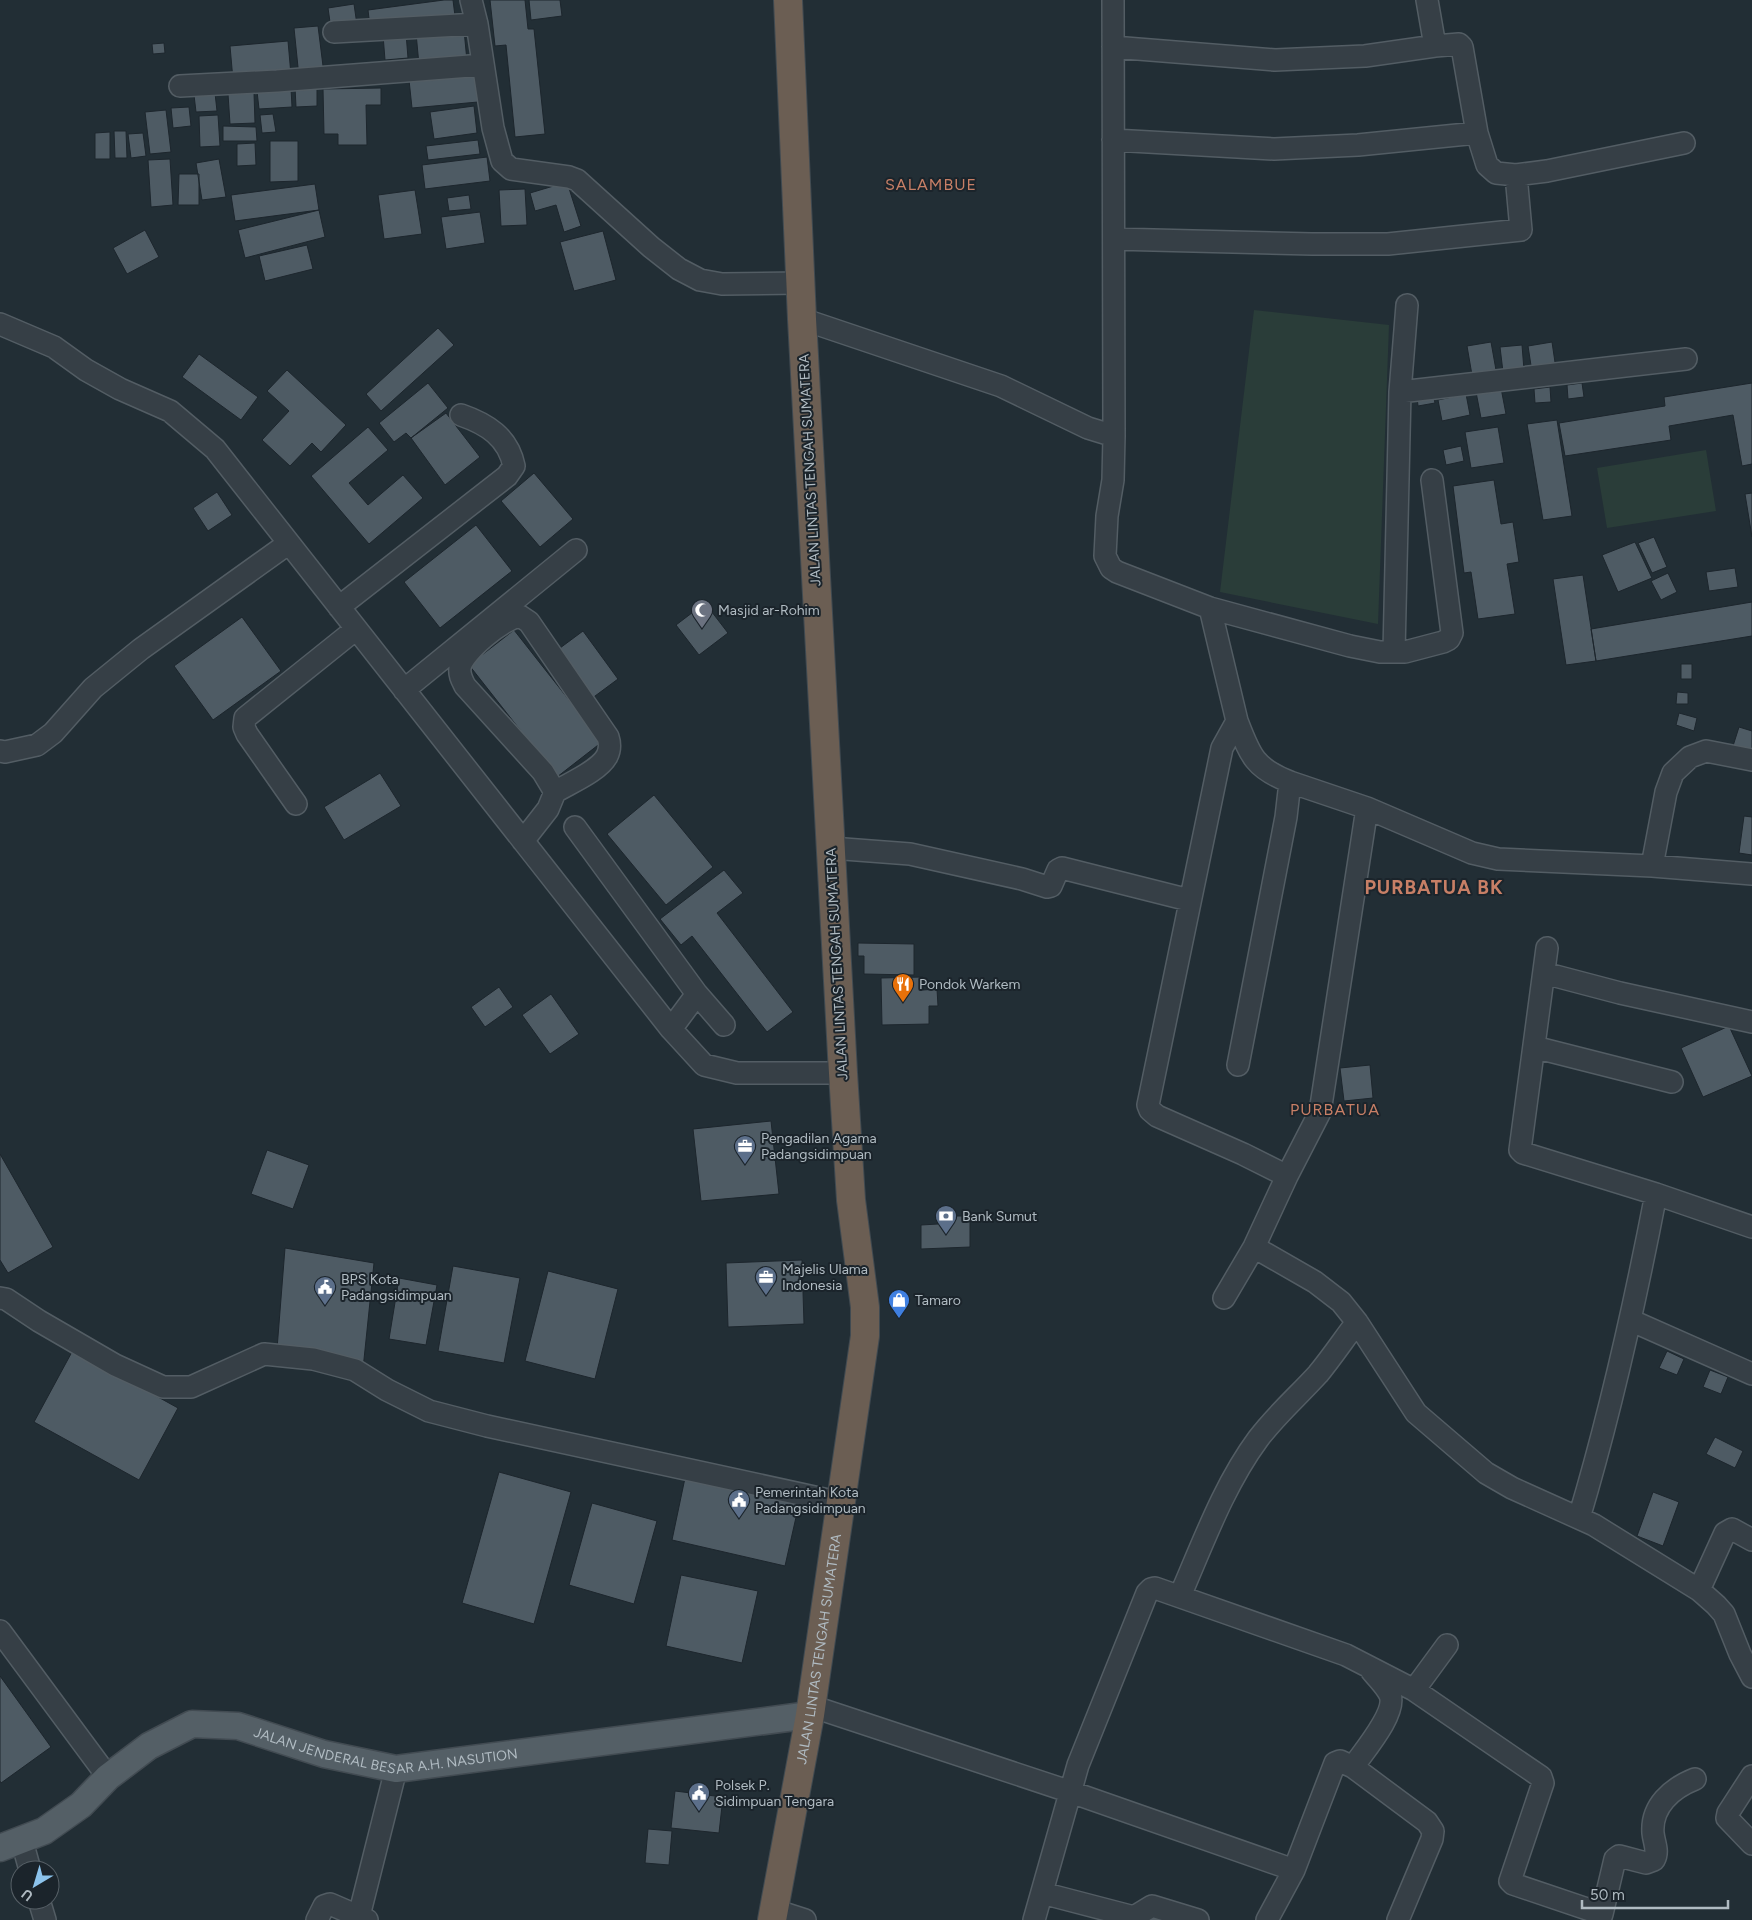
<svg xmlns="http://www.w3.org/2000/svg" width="1752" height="1920" viewBox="0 0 1752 1920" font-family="Figtree,sans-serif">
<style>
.green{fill:#2a3d39}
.building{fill:#4e5b64;stroke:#1d262d}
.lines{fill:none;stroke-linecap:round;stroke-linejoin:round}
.minor-casing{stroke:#535d64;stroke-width:24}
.major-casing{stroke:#424b52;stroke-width:29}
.highway-casing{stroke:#404a51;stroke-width:30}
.minor{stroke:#363f46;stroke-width:21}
.major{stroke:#545f66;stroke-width:26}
.highway{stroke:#6b5e53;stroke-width:28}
.labels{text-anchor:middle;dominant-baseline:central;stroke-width:4;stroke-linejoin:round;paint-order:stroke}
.street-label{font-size:14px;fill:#b0bbc2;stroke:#1b242b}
.poi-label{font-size:14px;fill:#b0bbc2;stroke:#1b242b;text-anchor:start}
.quarter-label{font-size:16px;letter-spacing:1px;fill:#c77f66;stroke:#1b242b}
.district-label{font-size:19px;font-weight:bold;letter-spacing:1px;fill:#c77f66;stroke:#1b242b}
</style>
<rect width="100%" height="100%" fill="#222e35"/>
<!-- green -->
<path class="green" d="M1254,310L1389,325L1378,624L1220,592Z
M1706,450L1716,511L1607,528L1597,468Z"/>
<!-- building -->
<path class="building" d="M444,0H453L455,16L370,27L368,10Z
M490,0H525L528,29H534L545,134L515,137L506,45L495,46Z
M529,0H560L562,16L531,20Z
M354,4L357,25L331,29L328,8Z
M318,26L324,74L299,77L294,28Z
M464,30L467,61L419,65L416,33Z
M406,33L408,58L385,60L383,35Z
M288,41L291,75L233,80L230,46Z
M164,43L165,53L153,54L152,44Z
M475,74L478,102L412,108L409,80Z
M317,86V106L296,107L295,87Z
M291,88L292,107L259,109L257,91Z
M381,88V105H366L367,145H338V134H324L323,89Z
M215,93L217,111L196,112L194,95Z
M254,93L255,123L230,124L228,94Z
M474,106L477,133L434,139L430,112Z
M189,107L191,126L173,128L171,108Z
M166,110L171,152L150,154L145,112Z
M273,114L276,132L262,133L260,115Z
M218,115L220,146L200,147L199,116Z
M223,126L256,127L257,141H223Z
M114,131H126L127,158H115Z
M110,132V159H95V133Z
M143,133L146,156L131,158L128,134Z
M478,140L480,154L428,160L426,146Z
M270,141H298V181L270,182Z
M255,143L256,165L237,166V144Z
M487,157L490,181L425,189L422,165Z
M170,159L173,205L151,207L148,160Z
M219,159L226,197L202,200L196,163Z
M179,174H199V205H178Z
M567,182L581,226L564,232L556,205L535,211L530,193Z
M315,184L319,210L235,221L231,195Z
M525,189L527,225L501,226L499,190Z
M415,190L422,234L384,239L378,195Z
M469,195L471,209L449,211L447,198Z
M319,210L325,237L245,258L238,230Z
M480,212L485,243L446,249L441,217Z
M145,230L159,257L127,274L113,248Z
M603,231L616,280L574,291L560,242Z
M307,245L313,269L265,281L259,256Z
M438,328L454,345L381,411L366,394Z
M1491,342L1496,370L1472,375L1467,346Z
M1552,342L1556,369L1532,372L1528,346Z
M1522,345L1524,370L1503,372L1500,347Z
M199,354L258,397L241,420L182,377Z
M287,370L346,425L321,452L312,443L290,466L262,440L289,411L267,391Z
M428,383L448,408L411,438L406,433L394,442L379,423Z
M1582,383L1584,397L1568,399L1567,385Z
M1752,383V464L1742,466L1733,415L1669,426L1671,440L1565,456L1559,423L1665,406L1664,397Z
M1550,387L1551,402L1535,403L1534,389Z
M1501,388L1506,414L1481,418L1476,392Z
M1433,394L1435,403L1418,406L1417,397Z
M1466,394L1470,415L1442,421L1438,400Z
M446,413L480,457L445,485L411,438Z
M1557,420L1572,516L1543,520L1527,424Z
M368,427L388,450L349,483L368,505L403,475L423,498L369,544L311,476Z
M1498,427L1504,463L1471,468L1465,432Z
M1461,446L1464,461L1446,465L1443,450Z
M534,473L573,519L540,547L501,501Z
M1494,480L1501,524L1513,522L1519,562L1507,564L1515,614L1478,619L1471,572L1464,573L1453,486Z
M217,492L232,515L208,531L193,508Z
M1752,493V537L1745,494Z
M476,525L512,571L440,628L404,582Z
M1654,537L1667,567L1652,573L1638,543Z
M1635,542L1652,578L1618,592L1602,555Z
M1735,568L1738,587L1709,591L1706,572Z
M1668,573L1677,592L1661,600L1651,581Z
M1583,575L1596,661L1566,665L1553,579Z
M1752,602V636L1596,661L1591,629Z
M705,603L728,633L699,655L676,625Z
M242,617L281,671L213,720L174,666Z
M514,630L602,742L557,777L469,665Z
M583,631L618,679L591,699L556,651Z
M1681,664H1692V679H1681Z
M1677,692L1688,693V704H1676Z
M1679,713L1697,718L1694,731L1676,725Z
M1739,727L1752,731V753L1733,746Z
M380,773L401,806L344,840L324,807Z
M654,795L713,867L666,905L607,834Z
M1744,816L1752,817V855L1739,853Z
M724,870L743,893L717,913L793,1012L767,1032L692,936L681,945L660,919Z
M858,943L914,944V975L864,974V956H858Z
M923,977V990L937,989L938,1006H929V1024L882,1025L881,978Z
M499,987L513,1007L485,1027L471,1007Z
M551,994L579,1034L550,1054L522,1015Z
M1729,1026L1752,1076L1703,1097L1681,1048Z
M1370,1065L1373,1098L1344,1101L1340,1068Z
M771,1121L779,1194L701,1201L693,1129Z
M267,1150L309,1165L293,1209L251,1194Z
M0,1154L53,1247L8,1273L0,1260Z
M938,1216H970V1247L921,1249V1225L938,1224Z
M285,1248L374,1263L363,1369L277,1349Z
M802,1260L804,1324L728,1327L726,1263Z
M453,1266L520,1278L504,1363L438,1351Z
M548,1271L618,1289L595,1379L525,1361Z
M399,1278L437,1285L426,1345L389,1339Z
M73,1350L178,1408L139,1480L34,1422Z
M1667,1351L1684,1359L1677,1375L1659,1368Z
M1710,1370L1728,1377L1721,1394L1703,1387Z
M1715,1437L1743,1451L1735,1468L1706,1454Z
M499,1472L571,1492L534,1624L462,1603Z
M685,1478L799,1504L785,1566L672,1540Z
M1653,1492L1679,1502L1663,1546L1637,1536Z
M592,1503L657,1521L634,1604L569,1585Z
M681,1575L758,1591L742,1663L666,1646Z
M0,1676L51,1747L1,1783L0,1781Z
M675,1791L723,1797L719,1833L671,1828Z
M648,1829L672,1831L669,1865L645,1863Z"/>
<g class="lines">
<!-- minor casing -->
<g class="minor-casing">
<path id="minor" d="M471,0L477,24L493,128L502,161L511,169L569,177L577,180L651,247L679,269L700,280L722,284L800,283
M1113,0L1114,436L1113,480L1107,516L1105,556L1111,568L1117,572L1210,608L1350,646L1380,652H1405L1443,642L1449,639L1452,633L1432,480
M1427,0L1435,46L1459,44L1462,47L1477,133L1487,165L1496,173L1516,175L1547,171L1684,143
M334,32L477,24
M1113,47L1275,60L1365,56L1435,46
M180,86L277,81L483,65
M1113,140L1274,149L1358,145L1477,133
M1114,239L1312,244H1388L1521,230L1516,175
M802,319L1001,386L1088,428L1114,436
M0,324L54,347L86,370L120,389L170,411L215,449L671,1029L704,1065L737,1073H843
M1400,392L1686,359
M339,607L507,476L514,466C508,437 487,424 461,415
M1210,608L1237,721L1222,748L1148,1105L1150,1110L1157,1116L1243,1154L1287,1176L1254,1247L1224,1298
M1394,652L1400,392L1407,305
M404,690L576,550
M1237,721C1250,755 1254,768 1290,782L1286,817L1238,1065
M0,751L5,752L37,745L53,733L93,688L141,649L289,543
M296,804L247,734L244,727L245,718L356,629
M1367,808L1472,853L1498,859L1652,866L1752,874
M575,827L697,994
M523,841L548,809L555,792L543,772L465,686C462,680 459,675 460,668C462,652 504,618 520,616L529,622L608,737C610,743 610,750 607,756C599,771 570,783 555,792
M831,848L910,854L1022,879L1047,887L1051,886L1058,870L1062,868L1189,900
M1652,866L1666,792L1673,773L1690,757L1706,751L1752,760
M1547,948L1520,1150L1523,1153L1656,1194C1635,1303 1611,1411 1579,1518
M1544,973L1620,993L1752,1022
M671,1029L697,994L724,1025
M1534,1047L1672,1082
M1287,1176L1320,1112L1367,808L1290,782
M1656,1194L1752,1227
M1254,1247L1315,1282L1341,1302L1357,1322L1416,1413L1486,1473L1512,1488L1594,1525L1699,1590L1716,1605L1724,1614L1740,1654L1752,1677
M0,1298L6,1299L39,1321L115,1365L163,1387H191L264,1354L313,1359L355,1370L387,1390L429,1411L487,1426L842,1503
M1630,1320L1752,1374
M1699,1590L1725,1533L1732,1529L1752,1540
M1180,1596C1203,1543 1224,1485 1258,1439C1276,1415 1298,1396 1318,1374C1332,1357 1344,1339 1357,1322
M0,1631L108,1777
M1414,1690L1447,1645
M811,1706L1071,1792L1294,1870L1335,1763L1340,1761L1353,1767L1427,1822L1433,1831L1432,1839L1398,1920
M1353,1767C1363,1752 1397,1713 1390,1695C1386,1686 1377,1678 1371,1670
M1752,1776L1728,1813L1727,1818L1752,1844
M22,1841L30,1870
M1042,1893L1134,1917L1152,1906L1198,1920
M39,1900L45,1920
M774,1910L805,1920
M1602,1914L1615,1859L1619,1856L1623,1857L1646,1863L1654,1860C1659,1851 1654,1843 1653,1833C1651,1806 1672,1788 1695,1779
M317,1920L324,1906L330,1904L367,1920
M358,1920L396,1769
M1034,1920L1078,1765L1147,1593L1151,1589L1155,1588L1346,1655L1414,1690L1541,1777L1543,1783L1510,1881L1513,1884L1602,1914L1600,1920
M1267,1920L1294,1870"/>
</g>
<!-- major casing -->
<g class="major-casing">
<g id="major">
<path id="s1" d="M0,1848L44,1831L81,1805L108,1777L149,1746L192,1724L238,1726L324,1754L396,1769L810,1715"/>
</g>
</g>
<!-- highway casing -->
<g class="highway-casing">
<g id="highway">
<path id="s2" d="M772,1920L810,1715L865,1336V1307L851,1200L843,1073L802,319L788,0"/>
</g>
</g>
<!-- minor -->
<use href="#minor" class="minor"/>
<!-- major -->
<use href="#major" class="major"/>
<!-- highway -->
<use href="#highway" class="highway"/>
</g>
<!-- icons -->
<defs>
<g id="mosque-pin" transform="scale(1.125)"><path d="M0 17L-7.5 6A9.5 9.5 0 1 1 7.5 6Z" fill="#6b7280" stroke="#1b242b"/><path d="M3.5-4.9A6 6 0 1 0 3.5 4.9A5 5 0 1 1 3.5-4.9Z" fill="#fff"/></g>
<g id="restaurant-pin" transform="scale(1.125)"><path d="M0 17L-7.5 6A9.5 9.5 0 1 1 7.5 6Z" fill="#e8710a" stroke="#1b242b"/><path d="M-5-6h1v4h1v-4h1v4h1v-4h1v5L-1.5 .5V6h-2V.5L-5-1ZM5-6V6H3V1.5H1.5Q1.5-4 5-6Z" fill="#fff"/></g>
<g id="office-pin" transform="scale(1.125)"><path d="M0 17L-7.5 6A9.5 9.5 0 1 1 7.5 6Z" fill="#5c6f8a" stroke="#1b242b"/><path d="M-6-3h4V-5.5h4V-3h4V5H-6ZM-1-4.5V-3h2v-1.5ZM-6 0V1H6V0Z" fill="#fff"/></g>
<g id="bank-pin" transform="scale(1.125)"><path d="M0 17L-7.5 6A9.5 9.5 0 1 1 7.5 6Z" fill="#5c6f8a" stroke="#1b242b"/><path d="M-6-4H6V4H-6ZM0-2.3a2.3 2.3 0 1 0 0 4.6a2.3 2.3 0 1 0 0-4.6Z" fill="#fff"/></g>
<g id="civic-pin" transform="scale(1.125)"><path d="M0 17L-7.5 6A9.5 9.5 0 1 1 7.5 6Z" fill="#5c6f8a" stroke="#1b242b"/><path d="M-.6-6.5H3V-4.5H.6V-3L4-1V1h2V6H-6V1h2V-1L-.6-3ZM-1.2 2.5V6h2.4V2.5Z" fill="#fff"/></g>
<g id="shop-pin" transform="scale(1.125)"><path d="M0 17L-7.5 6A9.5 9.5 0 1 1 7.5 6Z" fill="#3f7fe0" stroke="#1b242b"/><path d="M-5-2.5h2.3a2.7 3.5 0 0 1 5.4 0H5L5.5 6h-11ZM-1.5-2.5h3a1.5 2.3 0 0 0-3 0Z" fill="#fff"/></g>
</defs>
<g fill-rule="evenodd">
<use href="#mosque-pin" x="702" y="610"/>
<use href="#restaurant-pin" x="903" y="984"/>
<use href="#office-pin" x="745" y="1146"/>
<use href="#bank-pin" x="946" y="1216"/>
<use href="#office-pin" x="766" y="1277"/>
<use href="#civic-pin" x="325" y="1287"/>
<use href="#shop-pin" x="899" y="1300"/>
<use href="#civic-pin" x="739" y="1500"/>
<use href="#civic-pin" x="699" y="1793"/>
</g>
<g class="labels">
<!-- street labels -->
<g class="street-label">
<text transform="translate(810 470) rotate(-93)">JALAN LINTAS TENGAH SUMATERA</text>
<text transform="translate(837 964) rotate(-93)">JALAN LINTAS TENGAH SUMATERA</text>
<text stroke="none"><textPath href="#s2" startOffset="275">JALAN LINTAS TENGAH SUMATERA</textPath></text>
<text stroke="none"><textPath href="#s1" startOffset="429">JALAN JENDERAL BESAR A.H. NASUTION</textPath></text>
</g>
<!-- poi labels -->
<g class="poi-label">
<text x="718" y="610">Masjid ar-Rohim</text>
<text x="919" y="984">Pondok Warkem</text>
<text x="761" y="1138">Pengadilan Agama<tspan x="761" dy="16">Padangsidimpuan</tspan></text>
<text x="962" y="1216">Bank Sumut</text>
<text x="782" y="1269">Majelis Ulama<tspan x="782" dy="16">Indonesia</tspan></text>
<text x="341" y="1279">BPS Kota<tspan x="341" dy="16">Padangsidimpuan</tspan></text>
<text x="915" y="1300">Tamaro</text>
<text x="755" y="1492">Pemerintah Kota<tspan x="755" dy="16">Padangsidimpuan</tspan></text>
<text x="715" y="1785">Polsek P.<tspan x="715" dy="16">Sidimpuan Tengara</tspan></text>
</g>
<!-- quarter labels -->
<g class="quarter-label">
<text x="931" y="184">SALAMBUE</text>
<text x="1335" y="1109">PURBATUA</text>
</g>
<!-- district labels -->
<g class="district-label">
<text x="1434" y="887">PURBATUA BK</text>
</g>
</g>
<!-- north arrow -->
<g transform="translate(35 1885) rotate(218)"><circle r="24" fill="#1b242b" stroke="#576067"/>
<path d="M0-4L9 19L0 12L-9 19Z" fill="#8cc3ec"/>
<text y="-8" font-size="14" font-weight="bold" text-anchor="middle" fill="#b0bbc2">U</text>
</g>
<!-- scale -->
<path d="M1582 1900v8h146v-8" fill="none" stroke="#b0bbc2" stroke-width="2.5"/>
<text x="1590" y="1900" font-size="15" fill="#b0bbc2" stroke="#1b242b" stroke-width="4" paint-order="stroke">50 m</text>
</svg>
